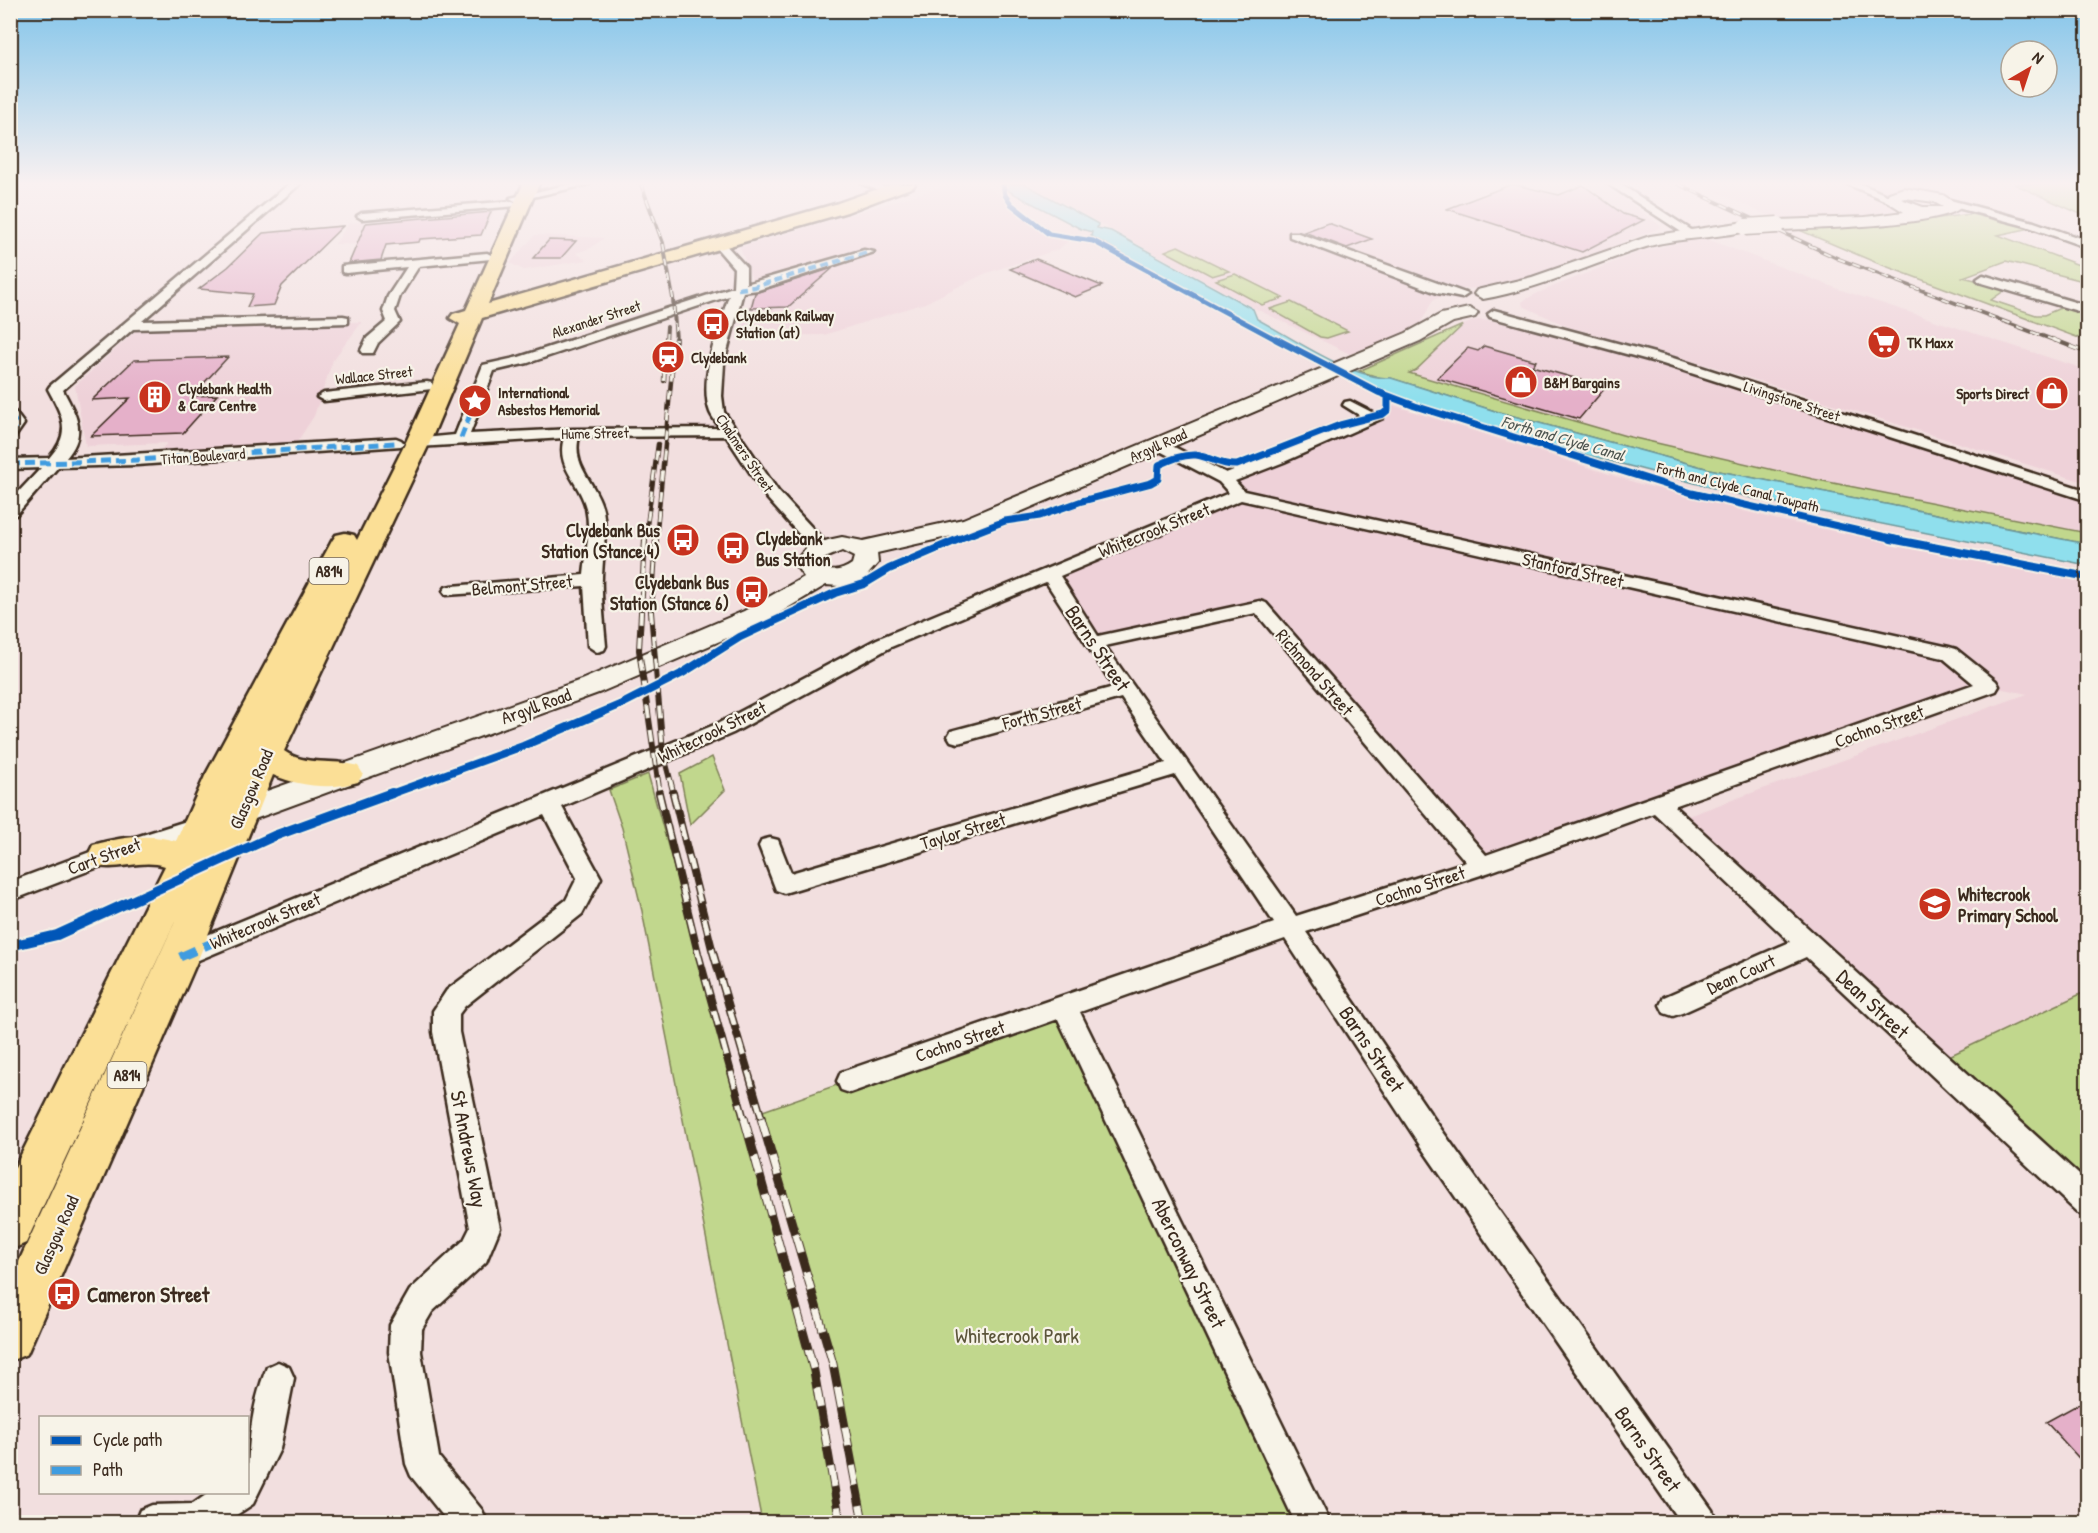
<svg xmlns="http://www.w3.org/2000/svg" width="2098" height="1533" viewBox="0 0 2098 1533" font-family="'Patrick Hand',sans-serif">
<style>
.built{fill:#eed1d8}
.green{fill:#c1d78d;stroke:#7e8056;stroke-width:1.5}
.water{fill:#8fdfed;stroke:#6d979a;stroke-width:1.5}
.building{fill:#e5b0c9;stroke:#3b2a1e;stroke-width:1.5}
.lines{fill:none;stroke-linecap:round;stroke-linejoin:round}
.street-casing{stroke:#3b2a1e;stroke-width:5}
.secondary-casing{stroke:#3b2a1e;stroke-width:4}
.primary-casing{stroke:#3b2a1e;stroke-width:5}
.street{fill:#f7f3e8;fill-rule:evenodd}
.secondary{fill:#f7f3e8;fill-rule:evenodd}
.primary{fill:#fbdf96;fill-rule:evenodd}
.rail-far4-casing{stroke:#3b2a1e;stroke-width:4}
.rail-far3-casing{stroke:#3b2a1e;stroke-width:4.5}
.rail-far2-casing{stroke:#3b2a1e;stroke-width:6}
.rail-far1-casing{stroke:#3b2a1e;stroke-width:8}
.rail-casing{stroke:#3b2a1e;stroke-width:9}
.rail-far4{stroke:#f7f3e8;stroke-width:2;stroke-dasharray:8;stroke-linecap:butt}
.rail-far3{stroke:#f7f3e8;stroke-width:3;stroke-dasharray:10;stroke-linecap:butt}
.rail-far2{stroke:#f7f3e8;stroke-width:4;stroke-dasharray:12;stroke-linecap:butt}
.rail-far1{stroke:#f7f3e8;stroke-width:5;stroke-dasharray:16;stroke-linecap:butt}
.rail{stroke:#f7f3e8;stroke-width:7;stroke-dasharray:20;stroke-linecap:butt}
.secondary-bridge-casing{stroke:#3b2a1e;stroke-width:19;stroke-linecap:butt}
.secondary-bridge{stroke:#f7f3e8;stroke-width:16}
.quiet-far2{stroke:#3f9ce0;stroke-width:4.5;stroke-dasharray:8 4.5;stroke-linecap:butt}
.quiet-far1{stroke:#3f9ce0;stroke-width:5;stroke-dasharray:10 5;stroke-linecap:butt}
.quiet{stroke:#3f9ce0;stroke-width:9;stroke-dasharray:17 9;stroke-linecap:butt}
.cycleway-far3-casing{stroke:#f7f3e8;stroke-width:8}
.cycleway-far2-casing{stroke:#f7f3e8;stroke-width:10}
.cycleway-far1-casing{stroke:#f7f3e8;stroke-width:12}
.cycleway-casing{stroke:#f7f3e8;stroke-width:14}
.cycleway-far3{stroke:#0057b8;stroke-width:5}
.cycleway-far2{stroke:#0057b8;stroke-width:7}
.cycleway-far1{stroke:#0057b8;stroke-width:8}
.cycleway{stroke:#0057b8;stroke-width:10}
.labels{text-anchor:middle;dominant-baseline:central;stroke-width:4.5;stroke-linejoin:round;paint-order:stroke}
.far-poi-label{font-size:15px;font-weight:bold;fill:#3b2a1e;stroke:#f7f3e8;text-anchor:start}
.far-street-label{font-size:15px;fill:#3b2a1e;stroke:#f7f3e8}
.far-water-label{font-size:16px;font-style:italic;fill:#505752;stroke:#f7f3e8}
.shield{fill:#f7f3e8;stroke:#73665b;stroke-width:1.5}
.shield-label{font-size:16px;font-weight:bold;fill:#3b2a1e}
.poi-label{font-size:18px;font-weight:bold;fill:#3b2a1e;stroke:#f7f3e8;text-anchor:end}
.street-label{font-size:18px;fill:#3b2a1e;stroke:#f7f3e8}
.near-street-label{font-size:21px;fill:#3b2a1e;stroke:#f7f3e8}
.near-poi-label{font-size:21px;font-weight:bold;fill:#3b2a1e;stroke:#f7f3e8;text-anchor:start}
.near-park-label{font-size:21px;fill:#5c553a;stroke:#f7f3e8}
</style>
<rect width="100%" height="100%" fill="#f2dfdf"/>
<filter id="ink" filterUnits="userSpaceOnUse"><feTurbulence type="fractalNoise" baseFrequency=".0167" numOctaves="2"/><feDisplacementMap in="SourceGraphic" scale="12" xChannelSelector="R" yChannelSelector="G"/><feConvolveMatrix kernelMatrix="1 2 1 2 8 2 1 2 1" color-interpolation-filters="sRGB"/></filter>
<g filter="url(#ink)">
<!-- built -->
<path class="built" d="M953,184H983L1068,241L1059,249L984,274L925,303L824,335L740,336L755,287L740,247Z
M1028,184H1605L1662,227L1510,287L1461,289L1433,300L1419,326L1350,354L1256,309Z
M1701,184H1918L1895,210L1862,216L1775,219Z
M491,211L493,215L481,235L386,245L335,244L349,223Z
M535,235L604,238L591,248L576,253L587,260L524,270L510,263Z
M1702,237L1841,290L2087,370V483L1714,367L1569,327L1523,306L1522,302L1526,299L1540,292L1639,252Z
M1477,320L1493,321L1631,351L2087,496V533L1813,479L1626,436L1408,373L1463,325Z
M362,322L333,360L314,416L297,442L161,450L167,443L86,446L75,386L138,329L148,326Z
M1392,405L1640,484L1778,520L2087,582V991L1949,1056L1688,816L2027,694L1989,686L1482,866L1260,607L1093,643L1049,573L1238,496L1225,479L1376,418Z"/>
<!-- green -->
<path class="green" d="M2014,184H2087V217Z
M1971,214L2031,228L1998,235L2087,268V282L2006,261L1963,277L2008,288L1991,300L2036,315H2044L2065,306L2087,311V341L1877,263L1797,229L1878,226Z
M1178,246L1229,271L1212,276L1165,251Z
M1235,274L1283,298L1262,305L1216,280Z
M1291,302L1348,331L1327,338L1320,337L1270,309Z
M1463,325L1416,370L1409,373L1626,436L1813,479L2087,533V544L1709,469L1495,411L1391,378H1381L1359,371Z
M712,757L725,790L690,825L680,774Z
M648,774L814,1371L840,1522H762L642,911L622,828L609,790Z
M2087,991V1184L1949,1056Z
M1064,1005L1313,1522H863L833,1364L760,1112Z"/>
<!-- water -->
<path class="water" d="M1007,184H1025L1098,224L1097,228L1111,231L1253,309L1257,319C1293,338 1351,379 1391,378L1495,411L1709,469L2087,544V565L1752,498L1545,444L1410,402L1372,387L1310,356L1091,236L1092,232L1081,229L1007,190Z"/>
<!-- building -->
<path class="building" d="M1512,184L1559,195L1583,185L1623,214L1644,220L1582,252L1447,209Z
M491,212L481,235L420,239L419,242L386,245L381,260L349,263L366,223Z
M1328,223L1372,239L1347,248L1304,232Z
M343,226L282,286L274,305L247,307L253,294L199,289L228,267L263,233Z
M549,240L576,241L561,258H533Z
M1036,259L1102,286L1075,297L1010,269Z
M833,268L788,307L751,308L755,293Z
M1484,346L1536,361L1532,366L1606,387L1579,419L1437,378L1468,348L1478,351Z
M228,357L192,396L217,395L183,433L91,436L130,398L92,400L134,360Z
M2088,1399V1468L2046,1422Z"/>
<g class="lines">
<!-- street casing -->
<g class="street-casing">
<path id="street" d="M289,184H300L142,321L343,316L348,317V323L133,329L63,390C76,415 88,433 66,458L396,438L401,440L404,443L401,446L137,465L58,467L16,515L10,517V501L41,468L10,469V459L49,458C72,432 63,417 48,389L50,386Z
M570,184H590L515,201L510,198Z
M862,184H877L894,191L889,194Z
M1608,184H1620L1696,233L1686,235Z
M1847,184H1861L1898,200L1889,202Z
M1950,200L2034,222L2088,241V248L2026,226L1946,205V201Z
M513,201L518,204L517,206L362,219L357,216L362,213Z
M1290,233H1298L1468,294L1462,298L1437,293L1290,237Z
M715,242H723L746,267V284L864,250L874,252L758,290L743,292L724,363L722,396L724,412L778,491L827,544L830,548L827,552H815L766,497L726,436L579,437C571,467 597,483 603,510C607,532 603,554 602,576C601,599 604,623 606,646L604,650L597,652L588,646L584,586L446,595L443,591L446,587L452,586L584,575C586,553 591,530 586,508C580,482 555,467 564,438L418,447L410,442L413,439L455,435L483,365L519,357L733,287L734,268L715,246ZM729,296C719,326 698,380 710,412C712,417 717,423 720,428L573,429L470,434L494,371L528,363Z
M487,253L491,255V259L419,266L400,296L395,311L400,322L378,343L373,353H363L361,350L367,338L387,321L383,311L388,296L407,267L346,273L342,272V266Z
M1983,275L2088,306V314L1979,282L1977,279Z
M1494,310L1673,358L2088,491V501L1663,364L1490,317L1488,314Z
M427,382L432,383V389L324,401L317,397L324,393Z
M1350,401L1383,418L1284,462L1235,481L1244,491L1949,647L1956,649L1996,681L1999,686L1996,691L1674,806L2088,1183V1217L2078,1213L1806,957L1682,1013L1673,1016L1664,1013L1660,1005L1664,997L1790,942L1654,813L1490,872L1306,932L1441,1129L1712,1510L1717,1522H1680L1421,1147L1285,939L1080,1012L1330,1522H1295L1058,1019L850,1093L841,1090L837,1081L841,1072L850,1069L1274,923L1175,775L784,893L776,890L759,846L762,840L770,838L778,840L791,873L1166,763L1121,698L958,743L951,741L948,736L951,731L1114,687L1046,582L891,647L733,733L562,807L601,878L582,914L465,1006L459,1014V1032L500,1228L486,1262L432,1312L422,1329L421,1352L439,1457L482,1510L487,1522H448L411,1476L406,1464L389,1352L390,1325L410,1290L464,1240L470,1228L433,1032V1011L447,990L566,900L577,878L544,815L189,964L180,967L171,964L168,957L171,950L719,723L877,639L1229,493L1219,482L1154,448L1151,445L1154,442H1164L1226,473L1364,418L1343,405L1345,402ZM1241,500L1943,658L1974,684L1486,855L1266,603L1260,601L1098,636L1060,576ZM1256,613L1466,862L1296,916L1105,646Z
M10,411L15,412L24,424L15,437L10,438Z
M199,817L207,819L210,825L207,831L114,861L10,901V882L98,849Z
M278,1362L289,1367L294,1378L280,1449L253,1504L226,1522H135L140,1510L152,1505L193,1504L210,1492H248C248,1450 250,1407 267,1367Z"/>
</g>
<!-- secondary casing -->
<g class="secondary-casing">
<path id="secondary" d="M1904,188L1943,195L1961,207C1946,226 1808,229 1778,230L1770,225L1778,220L1865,217L1904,212L1885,200L1889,193ZM1905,198L1934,202L1943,207H1923L1901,199Z
M1745,222L1751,224L1753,227L1751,230C1716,239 1680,237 1646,247C1591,264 1540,289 1483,299L1474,294L1477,290L1532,277L1650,236Z
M1469,308L1478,313L1475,317L1453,322L1420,341L978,530L877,553L878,563L864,579L839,586L826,585L762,623L601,692L252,820L241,823L230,820L225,812L230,804L581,680L744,611L804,577L794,563L806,548L828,540L842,537L863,541L963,519L1406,333L1441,314ZM842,551L854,557L852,564C842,571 830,574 820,565L823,559Z"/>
</g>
<!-- primary casing -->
<g class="primary-casing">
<path id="primary" d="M523,184H539L488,304L835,204L892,184H915L913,187L847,212L482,318L430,442L284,751C307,767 332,758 358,766L363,774L358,782C330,790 299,786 273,775L199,957L27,1354L10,1361V1281L179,913L26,1243L10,1250V1177L165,866C141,858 117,872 93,865L88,855L93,845C121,837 149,833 176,841L205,776L332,541L336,535L345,533L354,535L357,540L406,442L460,324L450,318L453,314L466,310Z"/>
</g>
<!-- street -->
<use href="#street" class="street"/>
<!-- secondary -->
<use href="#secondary" class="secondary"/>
<!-- primary -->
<use href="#primary" class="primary"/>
<!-- rail-far4 casing -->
<g class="rail-far4-casing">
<path id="rail-far4" d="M641,184L663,243L673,298L676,341
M1678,184L1839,259L2056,341
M666,341L667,327"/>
</g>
<!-- rail-far3 casing -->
<g class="rail-far3-casing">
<path id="rail-far3" d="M2052,339L2088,353
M664,381L666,339
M645,540L658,444
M656,540L675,339"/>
</g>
<!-- rail-far2 casing -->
<g class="rail-far2-casing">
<path id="rail-far2" d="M645,539L639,650L660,795
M656,539L651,612L663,752L674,795"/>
</g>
<!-- rail-far1 casing -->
<g class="rail-far1-casing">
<path id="rail-far1" d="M659,793L698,953L744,1119
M673,793L712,949L762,1119"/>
</g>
<!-- rail casing -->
<g class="rail-casing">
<path id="rail" d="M744,1118L814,1371L840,1522
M761,1118L833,1364L863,1522"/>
</g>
<!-- rail-far4 -->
<use href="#rail-far4" class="rail-far4"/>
<!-- rail-far3 -->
<use href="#rail-far3" class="rail-far3"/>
<!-- rail-far2 -->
<use href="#rail-far2" class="rail-far2"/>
<!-- rail-far1 -->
<use href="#rail-far1" class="rail-far1"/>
<!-- rail -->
<use href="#rail" class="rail"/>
<!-- secondary-bridge casing -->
<g class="secondary-bridge-casing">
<path id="secondary-bridge" d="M1745,227L1778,225"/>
</g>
<!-- secondary-bridge -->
<use href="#secondary-bridge" class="secondary-bridge"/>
<!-- quiet-far2 -->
<path class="quiet-far2" d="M738,289L754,287L868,252"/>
<!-- quiet-far1 -->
<path class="quiet-far1" d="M10,415L17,424L10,434
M461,438L482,384
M10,464L137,460L396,443"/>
<!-- quiet -->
<path class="quiet" d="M180,957L221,939"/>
<!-- cycleway-far3 casing -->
<g class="cycleway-far3-casing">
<path id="cycleway-far3" d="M1003,184L1005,195L1011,204L1049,234L1093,241L1279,341"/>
</g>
<!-- cycleway-far2 casing -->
<g class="cycleway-far2-casing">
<path id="cycleway-far2" d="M1276,339L1378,392L1415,406L1692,493L1899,540
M956,540L1005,521L1040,516L1082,501L1151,483L1158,479L1159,465C1170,460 1183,454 1196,455C1210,457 1221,466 1237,465L1340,425L1383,414L1388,410V397"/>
</g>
<!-- cycleway-far1 casing -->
<g class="cycleway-far1-casing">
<path id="cycleway-far1" d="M1891,539L2088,577
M388,795L523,746L622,704L681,674L740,637L835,593L864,584L889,569L959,539"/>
</g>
<!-- cycleway casing -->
<g class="cycleway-casing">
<path id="cycleway" d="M10,946L57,935L274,836L392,793"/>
</g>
<!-- cycleway-far3 -->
<use href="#cycleway-far3" class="cycleway-far3"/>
<!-- cycleway-far2 -->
<use href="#cycleway-far2" class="cycleway-far2"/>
<!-- cycleway-far1 -->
<use href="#cycleway-far1" class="cycleway-far1"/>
<!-- cycleway -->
<use href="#cycleway" class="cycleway"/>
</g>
</g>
<!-- sky -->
<linearGradient id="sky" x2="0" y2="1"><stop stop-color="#84c5ea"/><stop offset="0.46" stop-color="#f9f1f1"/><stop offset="1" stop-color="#f9f1f1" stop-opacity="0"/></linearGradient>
<rect width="2098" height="399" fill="url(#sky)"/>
<!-- icons -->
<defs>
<g id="bus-disc" transform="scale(1.725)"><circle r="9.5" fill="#c8321e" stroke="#f7f3e8"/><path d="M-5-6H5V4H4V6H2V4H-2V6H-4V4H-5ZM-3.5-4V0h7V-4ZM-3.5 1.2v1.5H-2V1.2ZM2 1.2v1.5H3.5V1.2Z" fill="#fff"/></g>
<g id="supermarket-disc" transform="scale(1.725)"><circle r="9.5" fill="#c8321e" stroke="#f7f3e8"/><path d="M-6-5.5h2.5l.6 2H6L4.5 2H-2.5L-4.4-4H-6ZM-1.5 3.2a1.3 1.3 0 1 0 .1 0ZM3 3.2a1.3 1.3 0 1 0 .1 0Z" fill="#fff"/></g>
<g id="station-disc" transform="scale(1.725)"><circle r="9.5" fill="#c8321e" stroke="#f7f3e8"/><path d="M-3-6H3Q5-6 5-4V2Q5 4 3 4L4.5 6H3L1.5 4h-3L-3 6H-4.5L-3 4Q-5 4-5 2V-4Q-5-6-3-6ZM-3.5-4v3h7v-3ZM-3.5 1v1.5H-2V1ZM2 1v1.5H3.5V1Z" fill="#fff"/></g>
<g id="shop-disc" transform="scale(1.725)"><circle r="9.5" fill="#c8321e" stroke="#f7f3e8"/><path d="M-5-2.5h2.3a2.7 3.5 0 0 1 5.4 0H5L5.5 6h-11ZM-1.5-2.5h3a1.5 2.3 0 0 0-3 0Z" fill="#fff"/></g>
<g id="building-disc" transform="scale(1.725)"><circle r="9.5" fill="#c8321e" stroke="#f7f3e8"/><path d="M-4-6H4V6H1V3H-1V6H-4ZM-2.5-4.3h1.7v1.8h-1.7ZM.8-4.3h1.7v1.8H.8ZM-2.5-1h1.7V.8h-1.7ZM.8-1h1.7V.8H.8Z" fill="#fff"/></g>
<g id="sight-disc" transform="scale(1.725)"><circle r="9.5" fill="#c8321e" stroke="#f7f3e8"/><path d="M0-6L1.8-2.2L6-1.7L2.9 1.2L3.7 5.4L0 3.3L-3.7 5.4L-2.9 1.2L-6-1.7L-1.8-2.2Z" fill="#fff"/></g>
<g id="school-disc" transform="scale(1.725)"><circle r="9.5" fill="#c8321e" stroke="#f7f3e8"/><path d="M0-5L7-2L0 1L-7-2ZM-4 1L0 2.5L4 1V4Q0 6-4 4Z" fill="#fff"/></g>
</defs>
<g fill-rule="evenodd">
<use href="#bus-disc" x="713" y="324"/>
<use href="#supermarket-disc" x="1884" y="342"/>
<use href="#station-disc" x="668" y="357"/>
<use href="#shop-disc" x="1521" y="382"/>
<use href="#shop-disc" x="2052" y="393"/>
<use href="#building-disc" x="155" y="397"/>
<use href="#sight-disc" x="475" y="401"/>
<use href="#bus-disc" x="683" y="540"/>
<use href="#bus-disc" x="733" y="548"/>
<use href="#bus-disc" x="752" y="592"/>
<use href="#school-disc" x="1935" y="904"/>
<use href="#bus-disc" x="64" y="1294"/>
</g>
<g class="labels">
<!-- far-poi labels -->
<g class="far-poi-label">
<text x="736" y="315">Clydebank Railway<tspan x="736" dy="17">Station (at)</tspan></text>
<text x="1907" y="342">TK Maxx</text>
<text x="691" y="357">Clydebank</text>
<text x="1544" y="382">B&amp;M Bargains</text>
<text x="178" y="388">Clydebank Health<tspan x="178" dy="17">&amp; Care Centre</tspan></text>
<text x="498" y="392">International<tspan x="498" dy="17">Asbestos Memorial</tspan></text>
<text x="2029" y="393" text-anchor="end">Sports Direct</text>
</g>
<!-- far-street labels -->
<g class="far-street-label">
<text transform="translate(596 319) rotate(-18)">Alexander Street</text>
<text transform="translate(374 375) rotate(-6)">Wallace Street</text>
<text transform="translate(1792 401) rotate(18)">Livingstone Street</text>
<text transform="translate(595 433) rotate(-1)">Hume Street</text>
<text transform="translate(1158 445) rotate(-24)">Argyll Road</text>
<text transform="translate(745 453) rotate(56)">Chalmers Street</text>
<text transform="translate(203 456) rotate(-4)">Titan Boulevard</text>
<text transform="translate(1738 487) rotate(14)">Forth and Clyde Canal Towpath</text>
</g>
<!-- far-water labels -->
<g class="far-water-label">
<text transform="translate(1563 438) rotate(16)">Forth and Clyde Canal</text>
</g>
<!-- shield labels -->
<g class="shield">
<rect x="309.5" y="558" width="39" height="26" rx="4.5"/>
<rect x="107.5" y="1062" width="39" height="26" rx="4.5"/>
</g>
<g class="shield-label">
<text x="329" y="571">A814</text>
<text x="127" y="1075">A814</text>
</g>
<!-- poi labels -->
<g class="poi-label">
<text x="660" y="530">Clydebank Bus<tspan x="660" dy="21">Station (Stance 4)</tspan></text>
<text x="756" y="538" text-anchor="start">Clydebank<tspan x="756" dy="21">Bus Station</tspan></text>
<text x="729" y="582">Clydebank Bus<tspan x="729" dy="21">Station (Stance 6)</tspan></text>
<text x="1958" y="894" text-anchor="start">Whitecrook<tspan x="1958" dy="21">Primary School</tspan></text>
</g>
<!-- street labels -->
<g class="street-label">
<text transform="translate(1154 530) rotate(-22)">Whitecrook Street</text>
<text transform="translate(1573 570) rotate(13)">Stanford Street</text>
<text transform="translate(522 585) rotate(-5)">Belmont Street</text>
<text transform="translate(1315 672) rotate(49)">Richmond Street</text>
<text transform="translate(536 706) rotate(-20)">Argyll Road</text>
<text transform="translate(1042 713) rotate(-15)">Forth Street</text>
<text transform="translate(1879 726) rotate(-20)">Cochno Street</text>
<text transform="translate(712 732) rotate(-26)">Whitecrook Street</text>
<text transform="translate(251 789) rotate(-67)">Glasgow Road</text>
<text transform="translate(963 831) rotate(-17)">Taylor Street</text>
<text transform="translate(104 856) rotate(-20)">Cart Street</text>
<text transform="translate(1420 886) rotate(-18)">Cochno Street</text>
<text transform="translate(265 921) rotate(-23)">Whitecrook Street</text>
<text transform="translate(1741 974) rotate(-24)">Dean Court</text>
<text transform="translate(960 1041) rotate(-19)">Cochno Street</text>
<text transform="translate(56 1235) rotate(-66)">Glasgow Road</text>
</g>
<!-- near-street labels -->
<g class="near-street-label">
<text transform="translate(1098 648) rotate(56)">Barns Street</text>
<text transform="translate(1873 1004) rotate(43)">Dean Street</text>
<text transform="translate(1372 1049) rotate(56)">Barns Street</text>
<text transform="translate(469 1149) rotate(79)">St Andrews Way</text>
<text transform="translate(1189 1263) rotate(64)">Aberconway Street</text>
<text transform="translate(1648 1449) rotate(55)">Barns Street</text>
</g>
<!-- near-poi labels -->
<g class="near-poi-label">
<text x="87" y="1294">Cameron Street</text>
</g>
<!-- near-park labels -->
<g class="near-park-label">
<text x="1017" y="1335">Whitecrook Park</text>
</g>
</g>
<!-- margin -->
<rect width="2098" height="1533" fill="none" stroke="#f7f3e8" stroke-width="36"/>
<rect x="18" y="18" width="2062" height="1497" fill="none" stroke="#3b2a1e" stroke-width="2" filter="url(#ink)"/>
<!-- legend -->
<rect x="39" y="1416" width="210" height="78" fill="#f7f3e8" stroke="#aca397" stroke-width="1.5"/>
<rect x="51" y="1436" width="30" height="9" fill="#0057b8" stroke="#aca397" stroke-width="1.5"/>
<text x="93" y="1446" font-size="18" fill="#3b2a1e">Cycle path</text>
<rect x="51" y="1466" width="30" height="9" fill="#3f9ce0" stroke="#aca397" stroke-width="1.5"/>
<text x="93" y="1476" font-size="18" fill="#3b2a1e">Path</text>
<!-- north arrow -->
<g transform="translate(2029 69) rotate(39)"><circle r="28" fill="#f7f3e8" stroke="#aca397" stroke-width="1.5"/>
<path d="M0-4.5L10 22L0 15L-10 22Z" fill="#c8321e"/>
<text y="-9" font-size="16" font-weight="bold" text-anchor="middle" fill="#3b2a1e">N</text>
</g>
</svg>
